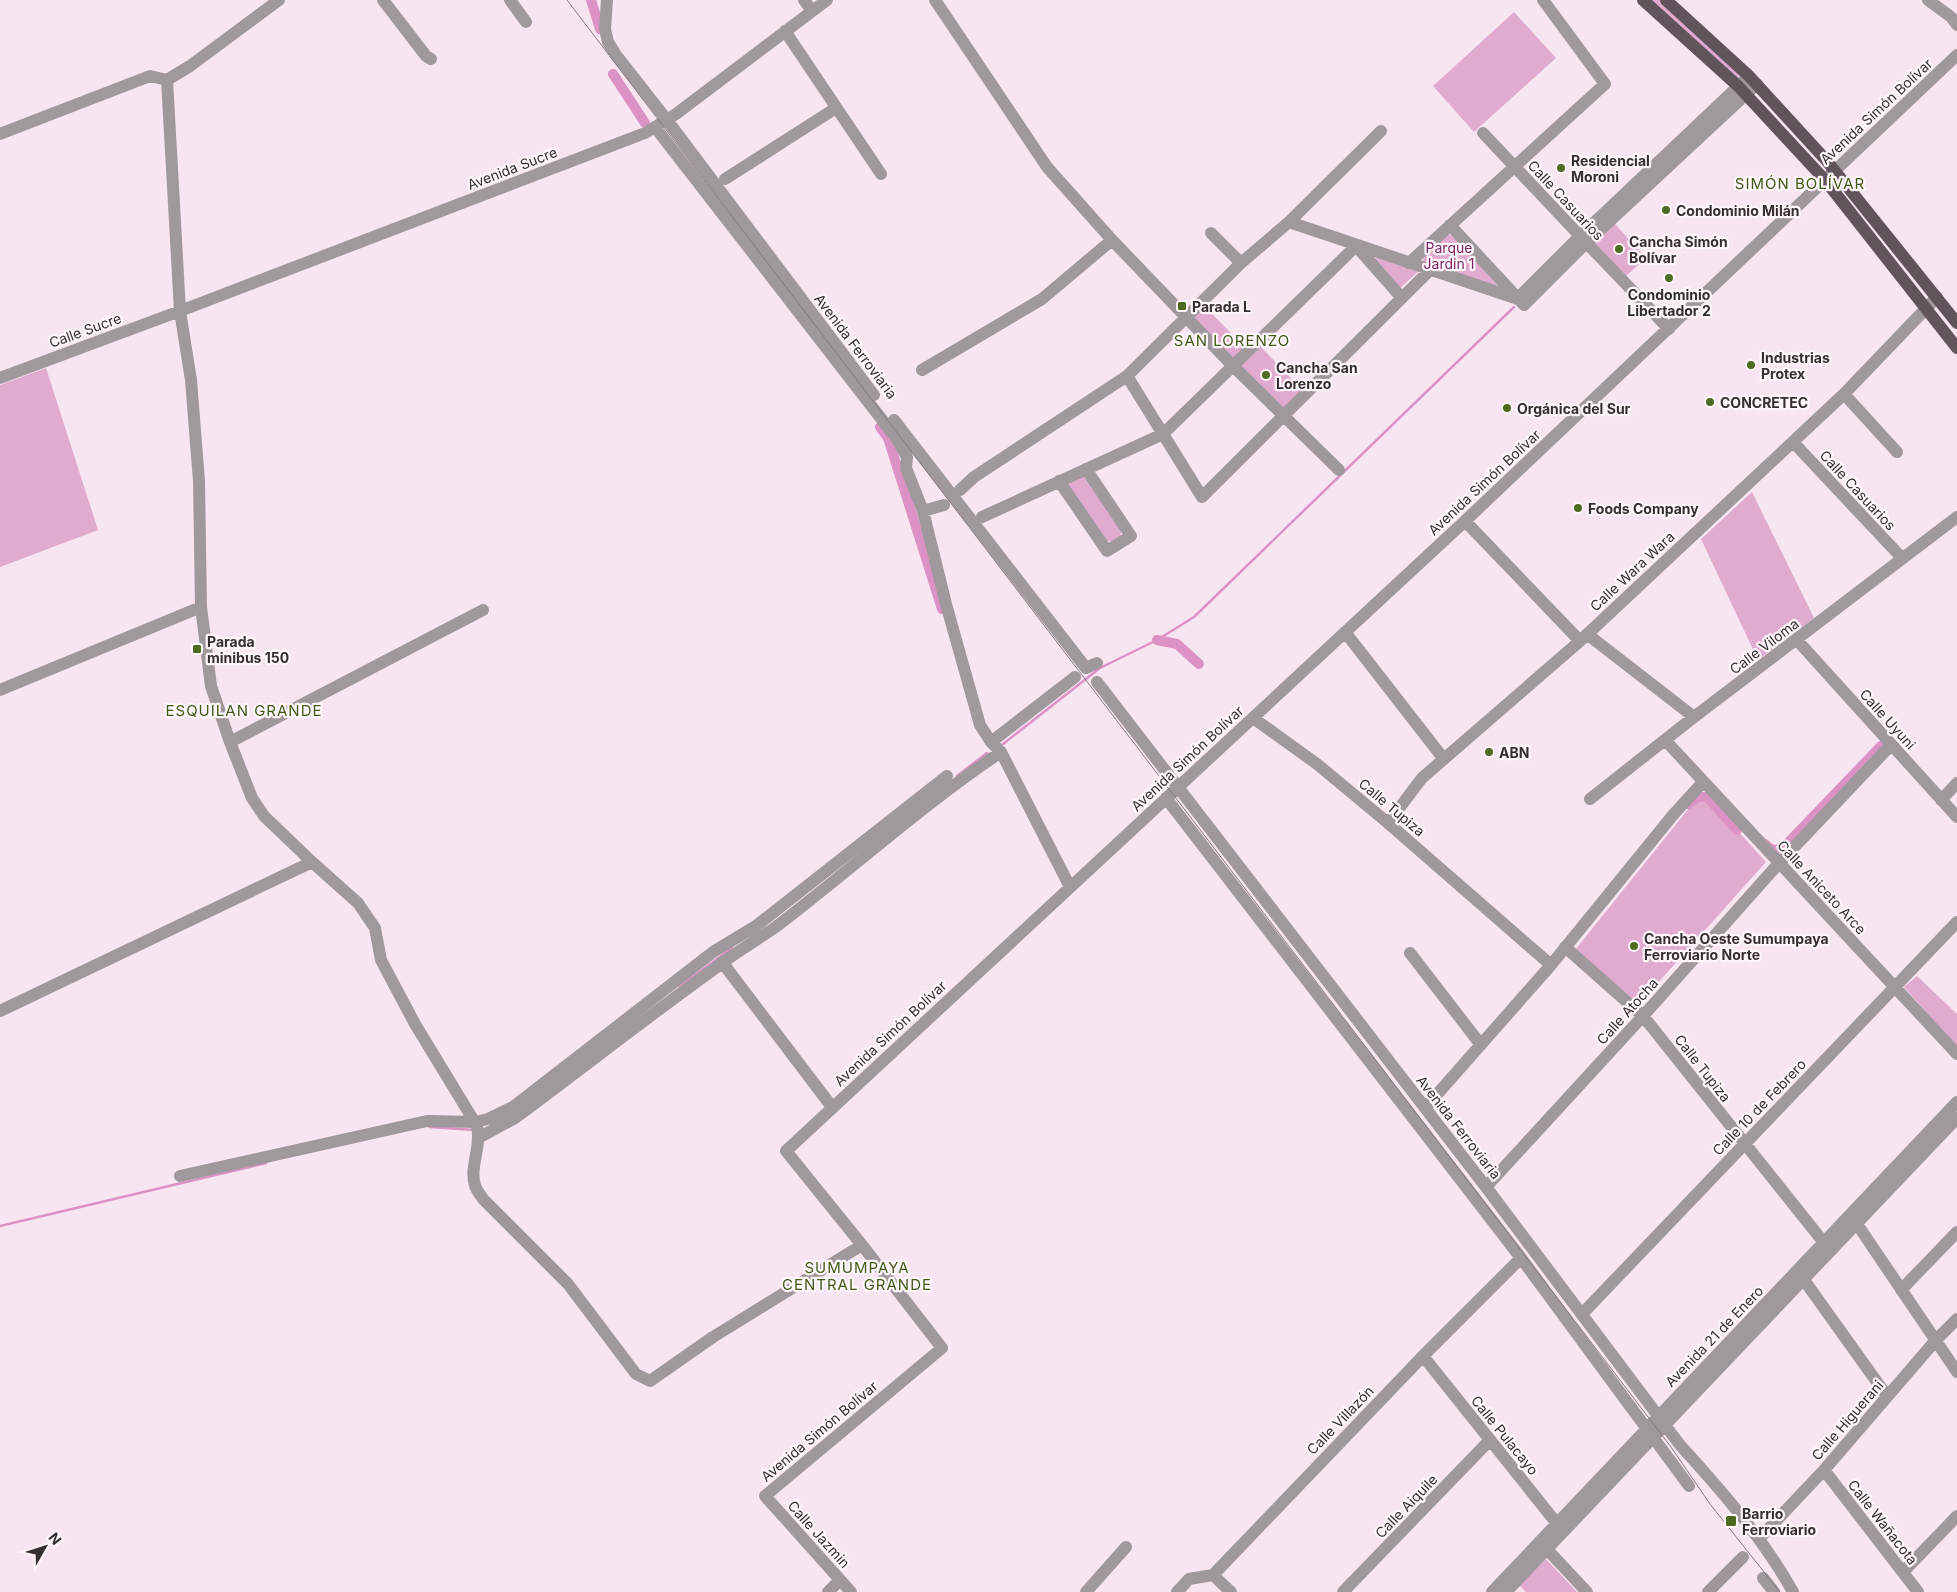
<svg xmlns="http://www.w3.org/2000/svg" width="1957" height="1592" viewBox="0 0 1957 1592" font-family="Inter,sans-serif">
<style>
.green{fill:#e1abcf}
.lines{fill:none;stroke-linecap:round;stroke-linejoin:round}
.stream{stroke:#dd92c5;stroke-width:2.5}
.canal{stroke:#dd92c5;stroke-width:10}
.minor{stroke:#9f989d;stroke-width:12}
.major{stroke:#61545c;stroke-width:12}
.tram{stroke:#847980;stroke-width:1}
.poi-dot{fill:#4d6c22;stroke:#fef6fb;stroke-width:2}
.labels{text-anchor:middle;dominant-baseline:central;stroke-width:4.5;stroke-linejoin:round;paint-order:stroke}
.street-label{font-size:14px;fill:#352e33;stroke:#fef6fb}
.poi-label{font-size:14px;font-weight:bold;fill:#352e33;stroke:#fef6fb;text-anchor:start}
.park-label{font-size:14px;fill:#7a2465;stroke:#fef6fb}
.neighbourhood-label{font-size:15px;letter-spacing:1px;fill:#3f5b17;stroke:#fef6fb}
</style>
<rect width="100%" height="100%" fill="#f7e6f1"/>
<!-- green -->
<path class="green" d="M1650,0H1660L1741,75L1736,79Z
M1514,12L1556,58L1474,132L1433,86Z
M1614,223L1646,258L1626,276L1594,242Z
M1446,235H1453L1498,286L1424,264L1423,256Z
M1373,257L1420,270L1399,289Z
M1202,304L1246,348L1234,360L1191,315Z
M1260,346L1303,391L1283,411L1239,366Z
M46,368L98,530L0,567V385Z
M1082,474L1122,529L1120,538L1115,542L1106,541L1068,485Z
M1752,492L1814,618L1758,660L1701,539Z
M1698,797H1707L1766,862L1639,1004L1575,950Z
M1917,976L1957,1014V1047L1904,987Z
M1546,1559L1577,1592H1526L1519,1585Z"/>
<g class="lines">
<!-- stream -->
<path class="stream" d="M1003,744L1100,668L1157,640L1194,617L1514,307
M957,776L987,753
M680,986L732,948
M430,1127L474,1130
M0,1226L266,1163"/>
<!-- canal -->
<path class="canal" d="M591,0L600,29
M613,74L645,123
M880,427L888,438L942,609
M1157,640L1177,644L1199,664
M1688,804L1698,797H1707L1737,830
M1765,844C1772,852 1778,851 1786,845L1881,746"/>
<!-- minor -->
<path class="minor" d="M383,0L426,56L431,59
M510,0L526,22
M607,0L605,29L608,42L616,55L667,120L874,395
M804,0L812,11
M935,0L1047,167L1112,240L1233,366L1339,470
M1928,0L1951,17L1957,25
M785,31L881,174
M167,80L180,311L191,380L199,481L201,607L211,686L230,742L252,798L264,816L312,862L358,903L375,928L381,960L415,1024L477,1126C482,1147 469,1167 475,1185C476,1190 480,1194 483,1199L568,1284L636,1374L650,1381L713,1337L862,1245
M655,127L897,439L907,457L906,468L923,511L946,604L980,725L991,742L1001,752L1070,887
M1483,133L1580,236L1669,329
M0,134L150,76L167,80L190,66L279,0
M725,179L836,108
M1289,222L1515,298
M1450,225L1524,305L1586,243L1757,84
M1211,233L1241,263
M1356,246L1402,298
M1409,263L1605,84L1543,0
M1517,299L1580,236L1749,76
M922,370L1042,299L1112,240
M1127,376L1202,497L1430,270
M0,378L180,311L645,133L676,114L827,0
M1844,394L1897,452
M894,420L1086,668L1097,663
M1793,442L1902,558
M1059,481L1107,551L1131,536L1086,469
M960,490L974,477L1127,376L1241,263L1289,222L1381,131
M923,511L944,505
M982,517L1163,434L1356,246
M1465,521L1580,641
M1345,632L1443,758
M1587,634L1694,717
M1797,640L1957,817
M1097,682L1486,1187L1680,1445C1721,1490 1763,1538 1793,1592
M0,690L201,607
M1253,718L1317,764L1388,823L1551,965
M1665,740L1957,1054
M230,742L483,610
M991,742L1075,677
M1166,798L1521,1258L1689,1486
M1590,799L1694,717L1957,517
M1941,800L1957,783
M1388,823L1422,778L1580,641L1844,394L1937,297
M1565,947L1643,1016L1829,1249
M1410,953L1481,1045
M722,962L832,1107
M0,1011L312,862
M1425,1108L1551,965L1673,815L1703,782
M480,1137L515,1118C584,1067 651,1014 721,964C739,950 759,939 777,926C853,868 922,805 1001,752
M180,1176L427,1121L475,1122L488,1119L513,1107L713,952L756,926L947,776
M1486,1187L1643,1016L1779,863L1891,745
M1857,1224L1957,1372
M1804,1280L1887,1396
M1901,1290L1957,1232
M1583,1313L1957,922
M1423,1356L1562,1530
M1824,1470L1918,1592
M1759,1539L1824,1470L1936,1340L1957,1319
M1543,1545L1587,1592
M1903,1572L1957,1516
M1213,1575L1231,1592
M1763,1578L1774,1592
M828,1592L840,1580
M851,1592L765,1496L942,1348L862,1245L786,1151L1465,521L1957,55
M1086,1592L1126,1547
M1177,1592L1189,1579L1213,1575L1423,1356L1521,1258
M1343,1592L1490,1440
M1492,1592L1957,1102
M1506,1592L1957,1118
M1708,1592L1743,1557"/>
<!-- major -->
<path class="major" d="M1643,0L1738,86L1825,180L1957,348
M1666,0L1749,76L1826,160L1957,323"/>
<!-- tram -->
<path class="tram" d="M567,0L1671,1447L1710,1504L1780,1592"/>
</g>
<!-- markers -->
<g class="poi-dot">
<circle cx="1561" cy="168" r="5"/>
<circle cx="1666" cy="210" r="5"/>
<circle cx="1619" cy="249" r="5"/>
<circle cx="1669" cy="278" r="5"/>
<rect x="1177" y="301" width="10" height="10" rx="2.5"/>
<circle cx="1751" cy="365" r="5"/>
<circle cx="1266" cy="375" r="5"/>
<circle cx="1710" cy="402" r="5"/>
<circle cx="1507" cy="408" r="5"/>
<circle cx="1578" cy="508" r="5"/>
<rect x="192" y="644" width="10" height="10" rx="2.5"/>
<circle cx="1489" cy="752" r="5"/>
<circle cx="1634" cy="946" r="5"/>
<rect x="1725" y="1515" width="12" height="12" rx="2.5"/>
</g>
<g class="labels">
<!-- street labels -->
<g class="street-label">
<text transform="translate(1876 111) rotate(-43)">Avenida Simón Bolívar</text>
<text transform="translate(512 168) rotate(-21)">Avenida Sucre</text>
<text transform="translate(1566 200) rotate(47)">Calle Casuarios</text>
<text transform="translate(85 330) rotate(-20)">Calle Sucre</text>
<text transform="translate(856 346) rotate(53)">Avenida Ferroviaria</text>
<text transform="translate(1484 482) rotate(-43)">Avenida Simón Bolívar</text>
<text transform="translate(1858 490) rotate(47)">Calle Casuarios</text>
<text transform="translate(1632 571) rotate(-43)">Calle Wara Wara</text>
<text transform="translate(1764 646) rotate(-37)">Calle Viloma</text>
<text transform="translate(1888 719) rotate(48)">Calle Uyuni</text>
<text transform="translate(1187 758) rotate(-43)">Avenida Simón Bolívar</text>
<text transform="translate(1392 807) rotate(40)">Calle Tupiza</text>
<text transform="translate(1822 887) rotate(47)">Calle Aniceto Arce</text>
<text transform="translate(1627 1011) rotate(-48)">Calle Atocha</text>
<text transform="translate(890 1033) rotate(-43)">Avenida Simón Bolívar</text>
<text transform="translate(1703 1068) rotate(52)">Calle Tupiza</text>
<text transform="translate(1759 1107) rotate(-46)">Calle 10 de Febrero</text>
<text transform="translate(1459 1127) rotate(52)">Avenida Ferroviaria</text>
<text transform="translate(1714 1336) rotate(-46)">Avenida 21 de Enero</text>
<text transform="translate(1340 1420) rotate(-46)">Calle Villazón</text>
<text transform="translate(1847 1420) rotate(-49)">Calle Higuerani</text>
<text transform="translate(819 1431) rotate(-40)">Avenida Simón Bolívar</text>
<text transform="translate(1505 1435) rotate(51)">Calle Pulacayo</text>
<text transform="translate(1406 1506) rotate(-46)">Calle Aiquile</text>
<text transform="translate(1883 1522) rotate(52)">Calle Wañacota</text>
<text transform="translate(819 1534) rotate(48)">Calle Jazmin</text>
</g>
<!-- poi labels -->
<g class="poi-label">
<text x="1571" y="160">Residencial<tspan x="1571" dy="16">Moroni</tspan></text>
<text x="1676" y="210">Condominio Milán</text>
<text x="1629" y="241">Cancha Simón<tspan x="1629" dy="16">Bolívar</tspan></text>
<text x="1669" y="294" text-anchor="middle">Condominio<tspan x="1669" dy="16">Libertador 2</tspan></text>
<text x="1192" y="306">Parada L</text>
<text x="1761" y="357">Industrias<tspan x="1761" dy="16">Protex</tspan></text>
<text x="1276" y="367">Cancha San<tspan x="1276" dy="16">Lorenzo</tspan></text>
<text x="1720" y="402">CONCRETEC</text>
<text x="1517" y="408">Orgánica del Sur</text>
<text x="1588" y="508">Foods Company</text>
<text x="207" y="641">Parada<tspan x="207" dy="16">minibus 150</tspan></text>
<text x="1499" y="752">ABN</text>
<text x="1644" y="938">Cancha Oeste Sumumpaya<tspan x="1644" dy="16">Ferroviario Norte</tspan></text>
<text x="1742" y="1513">Barrio<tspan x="1742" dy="16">Ferroviario</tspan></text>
</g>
<!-- park labels -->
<g class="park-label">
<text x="1449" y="247">Parque<tspan x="1449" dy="16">Jardin 1</tspan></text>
</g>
<!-- neighbourhood labels -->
<g class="neighbourhood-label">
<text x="1800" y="183">SIMÓN BOLÍVAR</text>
<text x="1232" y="340">SAN LORENZO</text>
<text x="244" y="710">ESQUILAN GRANDE</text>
<text x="857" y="1267">SUMUMPAYA<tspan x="857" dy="17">CENTRAL GRANDE</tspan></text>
</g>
</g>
<!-- north arrow -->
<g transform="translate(45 1547) rotate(51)" stroke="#fef6fb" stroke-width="4" paint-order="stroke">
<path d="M0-4L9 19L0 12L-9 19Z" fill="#352e33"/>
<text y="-8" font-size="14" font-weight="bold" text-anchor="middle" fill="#352e33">N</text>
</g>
</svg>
